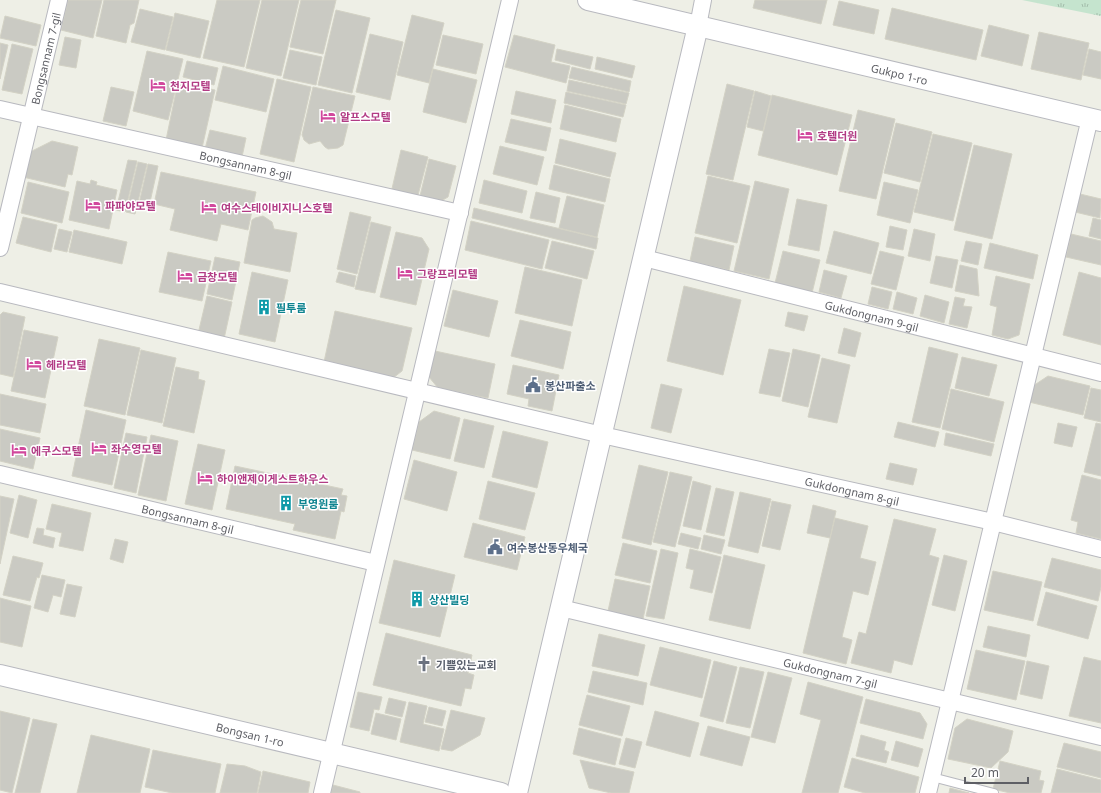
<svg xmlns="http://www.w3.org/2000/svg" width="1101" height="793" viewBox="0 0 1101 793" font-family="'Noto Sans','Noto Sans KR',sans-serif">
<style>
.grass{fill:url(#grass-tufts)}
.building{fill:#cacac3;stroke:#d3d2c5}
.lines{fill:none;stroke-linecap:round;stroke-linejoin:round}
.service-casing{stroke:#b8b9bf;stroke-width:10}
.minor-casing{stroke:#b8b9bf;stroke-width:18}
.tertiary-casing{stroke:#b8b9bf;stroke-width:22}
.service{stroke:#fff;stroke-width:8}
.minor{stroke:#fff;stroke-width:16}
.tertiary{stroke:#fff;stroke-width:20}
.labels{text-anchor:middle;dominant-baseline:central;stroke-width:3;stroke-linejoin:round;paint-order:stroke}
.street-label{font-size:11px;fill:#5e5f65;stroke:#fff}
.hotel-label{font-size:11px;font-weight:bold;fill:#b23c85;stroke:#fff;text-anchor:start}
.culture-label{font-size:11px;font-weight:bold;fill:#0d838f;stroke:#fff;text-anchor:start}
.service-label{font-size:11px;font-weight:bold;fill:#4e5e75;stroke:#fff;text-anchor:start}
.worship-label{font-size:11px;font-weight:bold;fill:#5b616d;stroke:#fff;text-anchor:start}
</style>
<defs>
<pattern id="grass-tufts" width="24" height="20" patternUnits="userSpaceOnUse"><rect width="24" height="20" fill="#c5e4ce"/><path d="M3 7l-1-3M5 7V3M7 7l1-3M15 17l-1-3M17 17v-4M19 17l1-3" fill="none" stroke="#a3bcab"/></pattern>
</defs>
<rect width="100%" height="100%" fill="#eeefe6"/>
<!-- grass -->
<path class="grass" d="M1022,0H1101V16Z"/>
<!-- building -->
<path class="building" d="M68,0H102L93,38L61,30Z
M104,0H139L134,23L130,25L126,43L96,36Z
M217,0H260L244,67L203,58Z
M262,0H299L281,76L246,68Z
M301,0H336L323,54L290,47Z
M755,0H827L821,24L753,8Z
M839,1L879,10L874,34L833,25Z
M892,8L983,30L976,60L885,39Z
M140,9L173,17L165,50L131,42Z
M336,10L370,18L352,93L318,85Z
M175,13L209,21L200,58L166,50Z
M412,15L444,23L429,83L397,75Z
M5,16L41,25L36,46L0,38Z
M989,25L1029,35L1022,66L981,56Z
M1039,32L1089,43L1081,80L1031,69Z
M370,34L403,42L390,100L356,92Z
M443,35L483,44L476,74L436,65Z
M514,35L555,45L551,62L570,66L566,83L505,67Z
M65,37L81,40L76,68L59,65Z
M0,43L8,45L0,79Z
M12,44L33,49L22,94L2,90Z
M557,49L593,57L590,69L555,60Z
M1089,49L1101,52V79L1083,75Z
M290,50L322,57L316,85L283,78Z
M147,51L183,59L168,120L133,111Z
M597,57L635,66L632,78L595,69Z
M187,61L218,68L214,85L183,77Z
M223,66L274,79L266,112L215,100Z
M572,67L631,81L629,92L569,78Z
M433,69L477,80L466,123L423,112Z
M277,79L311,87L294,162L260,154Z
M569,80L629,93L626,104L567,91Z
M178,82L215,90L202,148L166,140Z
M727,84L754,91L733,180L706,174Z
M111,87L134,92L126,126L103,121Z
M313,87L355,96L343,145L338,148L328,149L325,147L320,141L309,144L304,140L303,137L302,135Z
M516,91L556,100L551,123L511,114Z
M755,91L771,96L763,131L747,127Z
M566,92L626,105L623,117L564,103Z
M772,95L852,115L837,175L758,155Z
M565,105L621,119L616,142L560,129Z
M858,110L895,119L876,199L839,191Z
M511,119L551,128L546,151L505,142Z
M896,123L932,132L920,182L884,173Z
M210,130L246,138L242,157L205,149Z
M933,134L972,143L953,221L914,212Z
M560,139L616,153L610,177L555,163Z
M52,141L78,147L72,175L68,174L65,187L23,177L28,153Z
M974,145L1012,154L992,239L954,230Z
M500,146L544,157L537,185L493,174Z
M401,150L428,157L417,199L391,193Z
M429,159L456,166L448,197L436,204L419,200Z
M128,160L137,161L125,212L116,210Z
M138,162L147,164L135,214L126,212Z
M148,164L158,166L148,211L138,208Z
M554,165L610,179L605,202L549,189Z
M161,172L256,192L248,230L221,224L217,241L170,230L175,209L154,204Z
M708,176L750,186L737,243L695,233Z
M91,180L97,182L96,185L117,190L109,229L69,220L77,181L90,184Z
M484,180L527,191L522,213L479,203Z
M755,181L789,189L769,279L734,271Z
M28,182L69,192L62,223L21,213Z
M884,182L918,190L910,223L877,215Z
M536,192L560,198L555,223L530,218Z
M1080,194L1101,199L1100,218L1075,212Z
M567,196L604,205L597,237L559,228Z
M797,199L827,205L819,251L788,245Z
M474,208L598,238L596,249L472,218Z
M350,212L371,217L357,274L337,269Z
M263,216L272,222L274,229L297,233L290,272L244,263L252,220L255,218Z
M23,217L57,225L51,252L16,243Z
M1093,218L1101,220V239L1089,236Z
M471,221L549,240L542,269L465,250Z
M371,222L391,227L375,293L355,289Z
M890,226L907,230L903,250L886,247Z
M59,229L72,232L67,252L54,249Z
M914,229L935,234L930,261L908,256Z
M74,230L127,242L122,264L69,252Z
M834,231L879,243L871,274L826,263Z
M396,232L422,238L429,249L416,305L380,297Z
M1071,234L1101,241V265L1066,257Z
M695,237L734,246L729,270L690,261Z
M552,241L594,251L587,279L545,268Z
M966,241L982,244L978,265L961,261Z
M990,243L1038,255L1033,279L984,268Z
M783,251L820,260L812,293L775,283Z
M880,251L904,257L896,290L871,284Z
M168,252L211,261L202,301L159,292Z
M936,256L958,260L952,288L930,283Z
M215,257L240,262L232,300L207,294Z
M960,265L977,269L979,296L955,291Z
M525,267L582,280L572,326L515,313Z
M824,270L847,276L841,298L819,292Z
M252,272L288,280L275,342L239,334Z
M339,272L356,276L354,287L336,282Z
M1079,272L1101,278V345L1063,335Z
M996,276L1030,284L1019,335L1008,339L992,335L997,307L990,305Z
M684,286L741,300L723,375L667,361Z
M872,287L892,292L888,309L868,304Z
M453,290L498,301L489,337L444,326Z
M897,292L917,298L913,314L893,309Z
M925,295L949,302L944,323L920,316Z
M207,296L232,302L224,339L198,334Z
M955,297L965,299L963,306L972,307L967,328L949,324Z
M335,311L412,328L402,371L393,378L324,362Z
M3,312L25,317L13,377L0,374V315Z
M788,312L808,316L804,331L785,326Z
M520,320L571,332L563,369L511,356Z
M844,328L861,333L855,357L838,353Z
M24,330L58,337L45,398L11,391Z
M99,339L140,348L125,415L84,406Z
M929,347L958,354L940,428L912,422Z
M769,349L790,353L780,397L759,393Z
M793,349L820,355L808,407L782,401Z
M141,350L176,358L162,423L127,415Z
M435,351L495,364L488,398L438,388L429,377Z
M962,357L997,365L989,396L955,388Z
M822,358L850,365L837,423L808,417Z
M513,365L559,375L552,411L528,406L529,399L507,394Z
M176,367L199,372L198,379L205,381L194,433L163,426Z
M1048,376L1090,386L1083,415L1029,402L1033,386Z
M661,384L682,389L671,433L651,428Z
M1091,388L1101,390V422L1084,418Z
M951,389L1004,402L994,442L942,429Z
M0,394L46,404L40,433L0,425Z
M86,410L126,420L112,485L72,476Z
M434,411L460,418L450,459L412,450L419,422Z
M464,419L494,426L484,468L454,461Z
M898,422L939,432L935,447L894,437Z
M1058,423L1077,427L1072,447L1054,443Z
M1096,423L1101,424V476L1084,472Z
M0,429L40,438L33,469L0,461Z
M503,431L548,442L537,488L492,477Z
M126,433L147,437L136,493L114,488Z
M946,433L994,444L991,456L944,445Z
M151,435L178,441L166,501L138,495Z
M198,444L225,450L212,510L185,504Z
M414,460L457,472L447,511L404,499Z
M890,463L917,469L913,485L886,479Z
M639,465L668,472L651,545L622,538Z
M235,466L343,489L341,495L347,496L344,512L341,511L335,539L293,530L295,524L226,509Z
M670,472L692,477L675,547L653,542Z
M1082,475L1101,480V539L1076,533L1078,522L1071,520Z
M488,481L535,493L525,530L479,519Z
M693,481L711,486L701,530L683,526Z
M716,488L734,492L724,536L706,532Z
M740,492L771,499L758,553L728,546Z
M19,495L37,500L28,538L10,533Z
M0,496L14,499L0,564Z
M772,501L791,505L780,550L762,546Z
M52,504L91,513L83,551L59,546L62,533L46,529Z
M813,505L836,511L830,538L807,533Z
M835,518L868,526L860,558L876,562L868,595L853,591L842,637L852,640L846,664L803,653Z
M894,519L936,529L929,555L939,558L912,665L894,660L891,673L851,663L859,632L866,634Z
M473,523L525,537L517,570L464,557Z
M37,528L44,529L43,535L55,538L53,548L33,543Z
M681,533L701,538L698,549L678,544Z
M704,535L725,540L721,554L701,549Z
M115,539L128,542L123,563L110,559Z
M623,543L657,551L650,583L615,575Z
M661,549L678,553L664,619L646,616Z
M690,549L721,557L712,593L690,588L694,570L686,568Z
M724,555L765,565L750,629L709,620Z
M944,555L967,561L955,611L932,605Z
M13,556L43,563L39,578L37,577L30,601L3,595Z
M1052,558L1101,570V587L1098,601L1044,587Z
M394,560L455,575L440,637L379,623Z
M993,571L1042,582L1033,621L984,610Z
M42,575L65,580L61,597L53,595L48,612L34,608Z
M615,579L650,586L643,619L608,611Z
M67,584L82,587L75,617L60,614Z
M1046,592L1097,606L1088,639L1037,625Z
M0,598L31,606L22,647L0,642Z
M988,626L1030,635L1026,657L983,647Z
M386,633L472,655L468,673L474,675L471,689L465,688L461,706L373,685Z
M599,634L645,645L638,676L592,666Z
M660,647L711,660L702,698L650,685Z
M976,650L1025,661L1016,700L967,689Z
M1084,657L1101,661V723L1069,716Z
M714,661L737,667L723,722L700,716Z
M1027,661L1049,666L1042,699L1020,694Z
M740,667L764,672L750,728L726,723Z
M593,671L647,683L643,705L588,692Z
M768,672L792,678L775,743L751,737Z
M808,682L863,697L838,793H802L821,720L800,714Z
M358,692L382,697L379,710L374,709L369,731L350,727Z
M587,695L630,706L622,736L579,725Z
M389,698L406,702L402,717L385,713Z
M866,699L920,713L927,724L923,739L860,723Z
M409,702L427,706L423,724L444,729L439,751L400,742Z
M429,707L446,711L442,726L425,722Z
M451,710L485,718L480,735L452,751L441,749Z
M0,711L30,718L12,793L0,790Z
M655,711L699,723L690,757L646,745Z
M376,713L401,719L396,740L371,734Z
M33,719L57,724L40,793H15Z
M967,719L1013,731L1008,752L991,768L948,759L955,728Z
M708,726L750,737L742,766L700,755Z
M579,728L621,739L615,765L573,754Z
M91,735L150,749L140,793H77Z
M861,735L886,742L884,750L889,752L886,763L856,756Z
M626,738L642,742L635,768L619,764Z
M896,741L923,749L918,767L891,760Z
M1064,743L1101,752V778L1057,767Z
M153,750L221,764L215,793H172L145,787Z
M852,758L919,777L915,793H865L844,787Z
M580,760L634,772L629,793H611L589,788Z
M1000,761L1041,771L1039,780L1044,781L1041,793H1010L993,789Z
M227,764L245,766L261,772L257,793H220Z
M1057,769L1101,780V793H1051Z
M263,771L310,782L308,793H258Z
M333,785L360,792V793H331Z
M950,788L969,793H949Z"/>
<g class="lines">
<!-- service casing -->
<g class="service-casing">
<path id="service" d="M932,777L994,793"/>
</g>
<!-- minor casing -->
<g class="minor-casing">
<g id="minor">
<path d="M698,26L703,0"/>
<path id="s1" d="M0,109L460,213"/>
<path id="s2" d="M0,248L59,0"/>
<path id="s3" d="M644,258L1101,373"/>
<path id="s4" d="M0,292L602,435L993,522L1101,549"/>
<path id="s5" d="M0,474L376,563"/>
<path id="s6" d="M561,608L1101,737"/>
<path d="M322,793L510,0"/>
<path d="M928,793L1090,118"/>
</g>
</g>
<!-- tertiary casing -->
<g class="tertiary-casing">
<g id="tertiary">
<path id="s7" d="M588,0L1101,121"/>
<path id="s8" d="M0,675L501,793"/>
<path d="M517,793L698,26"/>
</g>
</g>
<!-- service -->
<use href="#service" class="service"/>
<!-- minor -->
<use href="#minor" class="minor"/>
<!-- tertiary -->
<use href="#tertiary" class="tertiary"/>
</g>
<!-- icons -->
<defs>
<g id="hotel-bare" transform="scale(1.2)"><path d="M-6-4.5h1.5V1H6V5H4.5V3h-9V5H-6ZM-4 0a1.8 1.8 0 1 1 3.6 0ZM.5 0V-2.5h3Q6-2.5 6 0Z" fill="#d1479c" stroke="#fff" stroke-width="2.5" paint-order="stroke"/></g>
<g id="building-bare" transform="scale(1.2)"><path d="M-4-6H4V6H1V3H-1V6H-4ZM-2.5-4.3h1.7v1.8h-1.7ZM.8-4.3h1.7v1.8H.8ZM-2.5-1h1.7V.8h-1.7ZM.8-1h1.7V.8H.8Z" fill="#0f9aa8" stroke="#fff" stroke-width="2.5" paint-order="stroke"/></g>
<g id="civic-bare" transform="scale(1.2)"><path d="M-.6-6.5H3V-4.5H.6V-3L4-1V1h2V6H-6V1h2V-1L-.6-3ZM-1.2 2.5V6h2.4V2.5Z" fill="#5c6f8a" stroke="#fff" stroke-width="2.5" paint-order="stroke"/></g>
<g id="church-bare" transform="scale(1.2)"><path d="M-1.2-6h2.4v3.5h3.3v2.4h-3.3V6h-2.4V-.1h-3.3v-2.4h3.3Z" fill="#6b7280" stroke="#fff" stroke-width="2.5" paint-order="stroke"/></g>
</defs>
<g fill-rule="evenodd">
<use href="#hotel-bare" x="158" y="85"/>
<use href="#hotel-bare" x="328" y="116"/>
<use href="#hotel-bare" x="805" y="135"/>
<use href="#hotel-bare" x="93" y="205"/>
<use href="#hotel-bare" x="209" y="207"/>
<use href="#hotel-bare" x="405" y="273"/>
<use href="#hotel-bare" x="185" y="276"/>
<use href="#building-bare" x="264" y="307"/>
<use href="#hotel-bare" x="34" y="364"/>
<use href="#civic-bare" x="533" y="385"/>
<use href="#hotel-bare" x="99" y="448"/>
<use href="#hotel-bare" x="19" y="450"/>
<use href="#hotel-bare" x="205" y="478"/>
<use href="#building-bare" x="286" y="503"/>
<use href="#civic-bare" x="495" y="547"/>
<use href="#building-bare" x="417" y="599"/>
<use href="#church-bare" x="424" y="664"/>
</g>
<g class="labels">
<!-- street labels -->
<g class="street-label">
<text stroke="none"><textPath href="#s2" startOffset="195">Bongsannam 7-gil</textPath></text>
<text stroke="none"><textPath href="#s7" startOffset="320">Gukpo 1-ro</textPath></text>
<text stroke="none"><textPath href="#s1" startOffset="252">Bongsannam 8-gil</textPath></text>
<text stroke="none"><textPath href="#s3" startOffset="235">Gukdongnam 9-gil</textPath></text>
<text stroke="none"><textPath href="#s4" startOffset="875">Gukdongnam 8-gil</textPath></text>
<text stroke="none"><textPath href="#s5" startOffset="193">Bongsannam 8-gil</textPath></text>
<text stroke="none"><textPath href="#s6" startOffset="277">Gukdongnam 7-gil</textPath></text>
<text stroke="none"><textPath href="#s8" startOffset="257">Bongsan 1-ro</textPath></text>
</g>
<!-- hotel labels -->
<g class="hotel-label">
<text x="170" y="85">천지모텔</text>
<text x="340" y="116">알프스모텔</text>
<text x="817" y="135">호텔더원</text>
<text x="105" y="205">파파야모텔</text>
<text x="221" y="207">여수스테이비지니스호텔</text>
<text x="417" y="273">그랑프리모텔</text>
<text x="197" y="276">금창모텔</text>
<text x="46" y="364">헤라모텔</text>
<text x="111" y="448">좌수영모텔</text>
<text x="31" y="450">에쿠스모텔</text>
<text x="217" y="478">하이앤제이게스트하우스</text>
</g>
<!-- culture labels -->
<g class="culture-label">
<text x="276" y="307">필투룸</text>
<text x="298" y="503">부영원룸</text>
<text x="429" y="599">상산빌딩</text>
</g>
<!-- service labels -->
<g class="service-label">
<text x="545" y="385">봉산파출소</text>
<text x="507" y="547">여수봉산동우체국</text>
</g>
<!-- worship labels -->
<g class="worship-label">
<text x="436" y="664">기쁨있는교회</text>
</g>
</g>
<!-- scale -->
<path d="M965 777v6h63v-6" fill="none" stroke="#5e5f65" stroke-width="2"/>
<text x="971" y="777" font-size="12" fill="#5e5f65" stroke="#ffffff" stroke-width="3" paint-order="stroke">20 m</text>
</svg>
